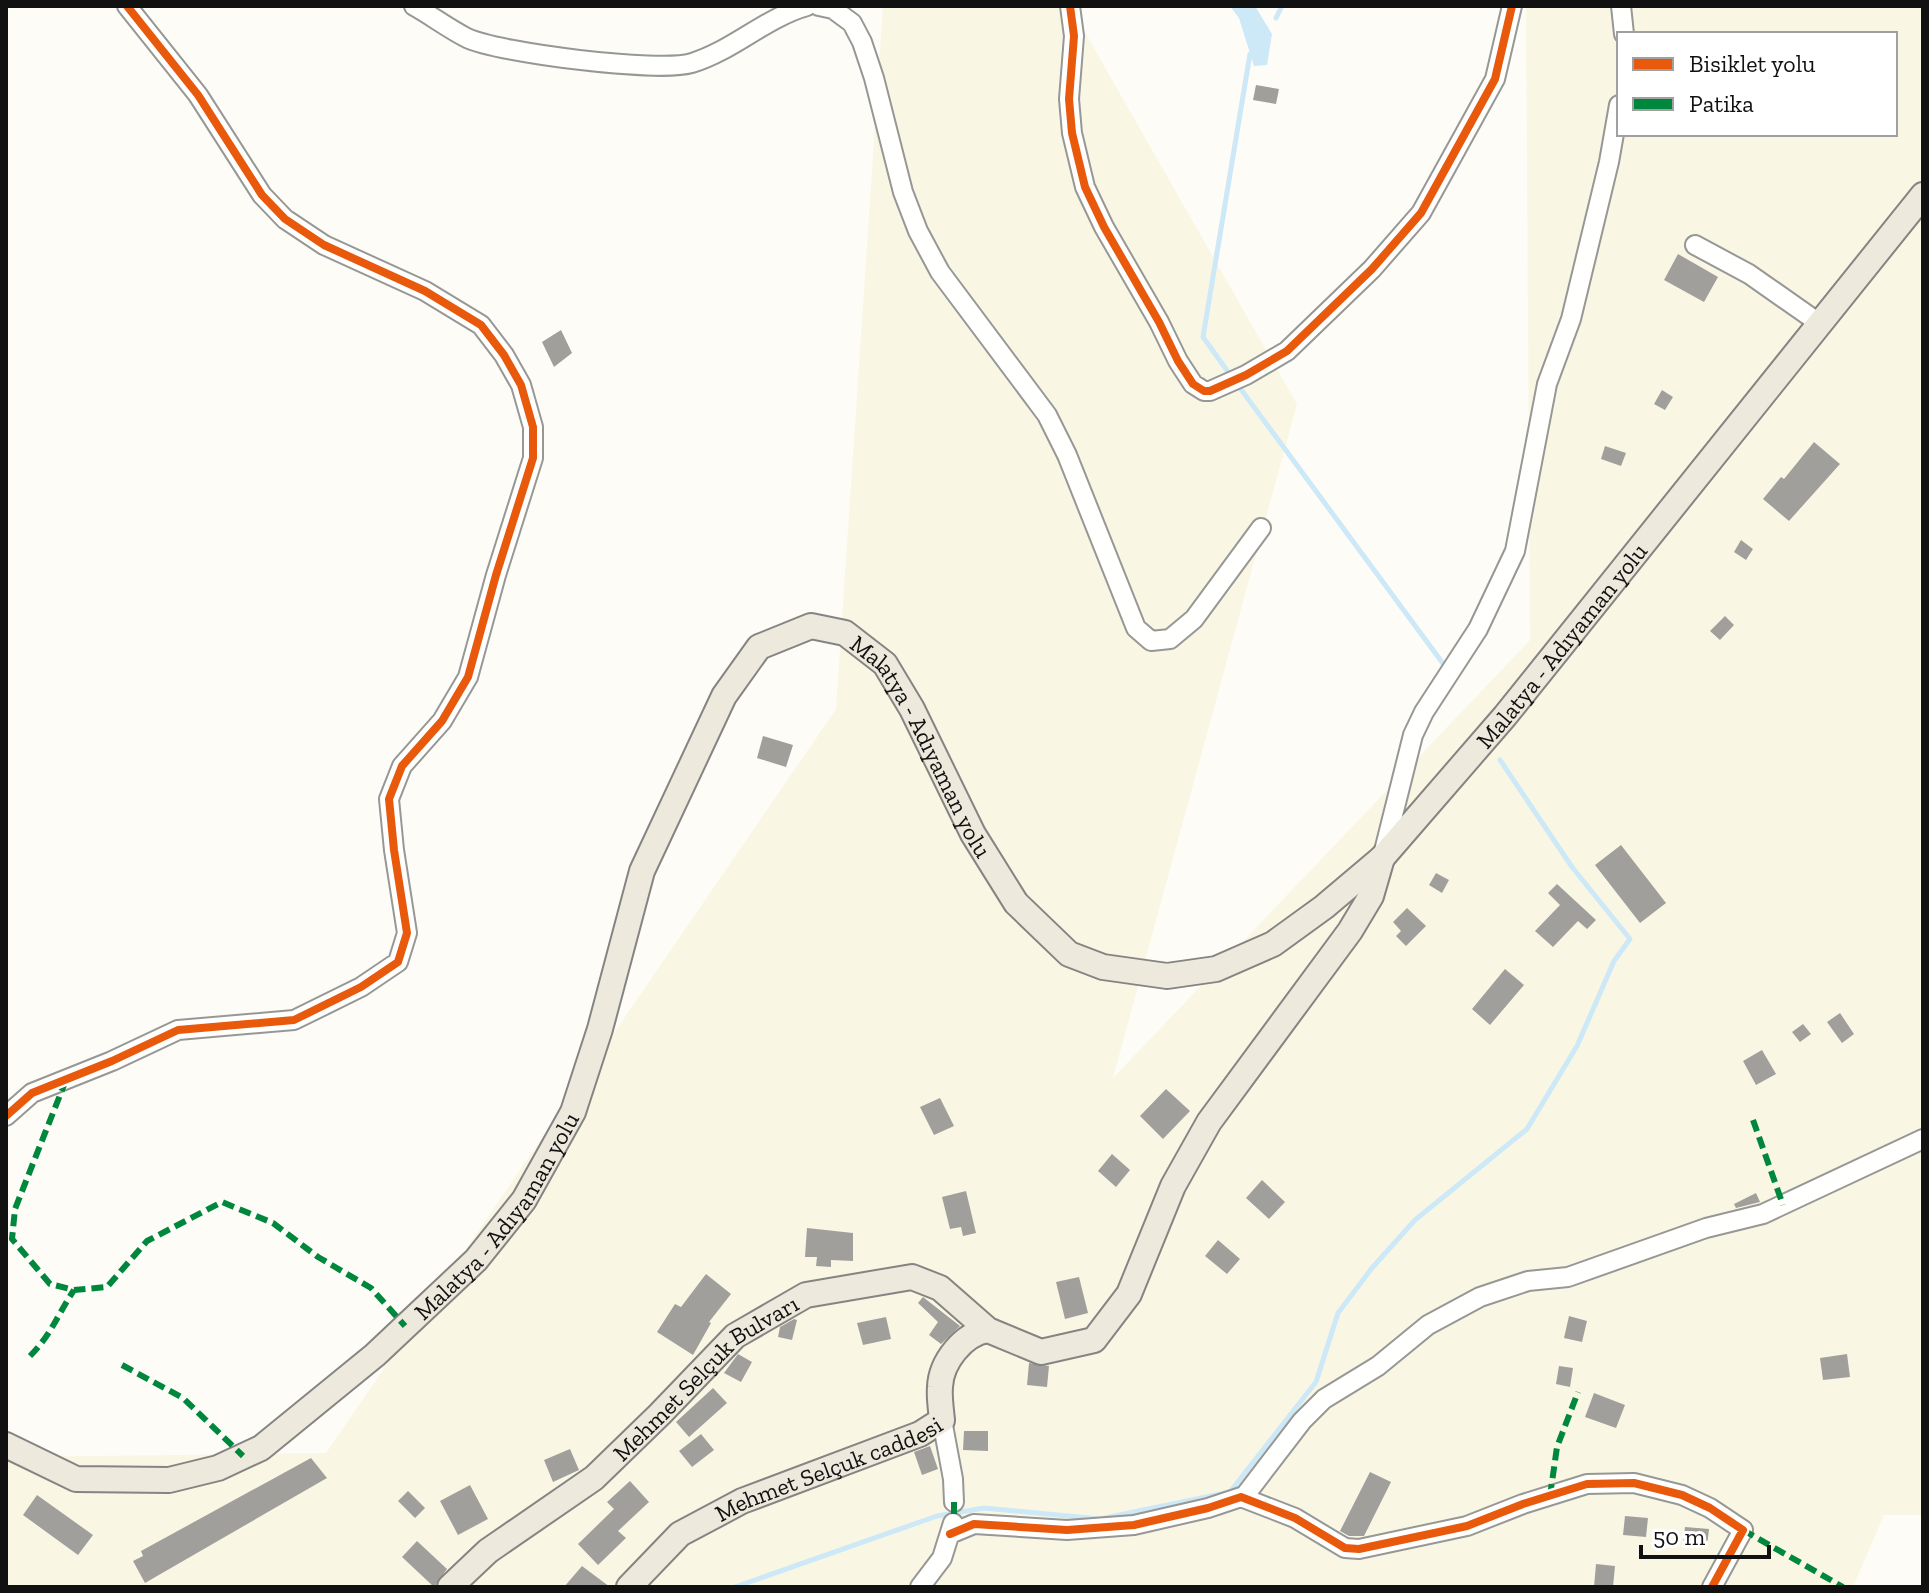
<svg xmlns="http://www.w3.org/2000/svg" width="1929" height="1593" viewBox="0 0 1929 1593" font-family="'Zilla Slab',serif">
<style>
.farmland{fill:#f9f7e4;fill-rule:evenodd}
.water{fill:#cde8f7}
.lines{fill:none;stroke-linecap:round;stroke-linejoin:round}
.stream{stroke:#cde8f7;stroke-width:5}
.building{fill:#a19f9c}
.minor-casing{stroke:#979795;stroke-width:22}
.major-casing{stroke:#858482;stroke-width:28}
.minor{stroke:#fffffe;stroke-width:18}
.major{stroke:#ede9dc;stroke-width:24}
.quiet{stroke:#00873e;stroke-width:6;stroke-dasharray:12 6;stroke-linecap:butt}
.cycleway-casing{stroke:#fff;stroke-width:13}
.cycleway{stroke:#e8590c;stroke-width:8}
.labels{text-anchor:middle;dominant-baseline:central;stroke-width:8;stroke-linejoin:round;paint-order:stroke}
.street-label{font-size:24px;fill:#111;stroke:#fff}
</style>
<rect width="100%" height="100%" fill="#fdfcf7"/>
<!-- farmland -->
<path class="farmland" d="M883,6H1070L1297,404L1113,1078L1530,640L1526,6H1923V1515H1884L1853,1587H6V1457L326,1453L836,709ZM1619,34H1895V134H1619Z"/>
<!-- water -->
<path class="water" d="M1230,6H1255L1272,34L1267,65L1254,66L1239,18Z"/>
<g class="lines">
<!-- stream -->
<path class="stream" d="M1276,18L1282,6
M1231,376L1203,337L1250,54
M1237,384L1447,669
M735,1587L937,1516L984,1508L1100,1519L1230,1492L1316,1382L1338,1313L1372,1268L1415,1220L1527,1129L1577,1046L1614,961L1630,939L1572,867L1500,760"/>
</g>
<!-- building -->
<path class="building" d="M1256,85L1279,89L1276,104L1253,100Z
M1678,254L1718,277L1704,302L1664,280Z
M561,330L572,353L554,367L542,342Z
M1662,390L1673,397L1665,410L1654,404Z
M1814,442L1840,464L1789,521L1763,499L1781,477L1784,479Z
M1605,446L1626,453L1621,466L1601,459Z
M1741,540L1753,549L1746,560L1734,552Z
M1725,616L1734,625L1720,640L1710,631Z
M763,736L793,745L786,767L757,758Z
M1621,845L1666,903L1640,923L1595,865Z
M1436,873L1449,880L1442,893L1429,885Z
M1557,884L1596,920L1587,929L1578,921L1553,947L1535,931L1560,905L1548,893Z
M1407,908L1426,926L1406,946L1396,936L1401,931L1393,922Z
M1505,969L1524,985L1490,1025L1472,1009Z
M1840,1013L1854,1034L1842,1043L1827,1022Z
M1803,1024L1811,1034L1800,1042L1792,1032Z
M1762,1050L1776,1074L1756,1085L1743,1061Z
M1166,1089L1190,1111L1163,1139L1140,1116Z
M940,1098L954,1126L934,1135L920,1107Z
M1112,1154L1130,1170L1116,1187L1098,1171Z
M1262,1180L1285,1202L1269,1219L1246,1198Z
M966,1191L976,1233L963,1236L961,1227L950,1229L942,1197Z
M1756,1193L1760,1202L1736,1208L1734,1204Z
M807,1228L853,1233V1261L831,1260V1267L816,1266L817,1257H805Z
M1218,1240L1240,1259L1227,1274L1205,1256Z
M706,1274L731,1294L709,1322L711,1323L693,1355L657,1332L675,1304L681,1307Z
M1079,1277L1088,1313L1065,1319L1056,1282Z
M923,1297L960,1326L941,1344L929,1335L938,1322L918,1303Z
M1569,1316L1587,1321L1582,1342L1564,1338Z
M886,1317L891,1339L863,1345L857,1323Z
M794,1319L797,1320L792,1340L778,1337L780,1327Z
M738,1354L752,1362L741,1382L724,1373Z
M1847,1354L1850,1377L1823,1380L1820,1358Z
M1029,1363L1049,1366L1047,1387L1027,1385Z
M1559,1366L1573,1368L1570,1387L1556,1384Z
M713,1388L727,1403L689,1437L676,1422Z
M1594,1393L1625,1405L1616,1428L1585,1417Z
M964,1431H988V1451L963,1450Z
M701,1434L714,1450L692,1467L679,1451Z
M930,1446L938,1469L922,1475L914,1452Z
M570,1449L579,1470L553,1482L544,1460Z
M311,1458L327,1478L145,1583L133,1561L143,1556L141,1551Z
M1370,1472L1391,1482L1364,1536H1349L1340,1531Z
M630,1481L649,1502L618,1531L626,1538L598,1565L578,1544L614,1509L607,1502Z
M470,1485L488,1519L458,1535L440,1501Z
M408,1491L425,1508L415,1518L398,1501Z
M37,1495L93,1535L78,1555L23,1515Z
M1625,1516L1648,1518L1646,1537L1623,1535Z
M1685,1527L1709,1529L1707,1547L1683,1545Z
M417,1541L447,1569L434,1587L402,1557Z
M1596,1564L1615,1566L1613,1587H1594Z
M582,1566L610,1587H564Z"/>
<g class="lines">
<!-- minor casing -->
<g class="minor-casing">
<path id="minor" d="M414,6C432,16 449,29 467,38C499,53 659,73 692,63C734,50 765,18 807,6
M819,6L833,9L852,23L862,42L874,78L903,192L918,231L940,272L1047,415L1067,455L1136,628L1151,641L1170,639L1194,619L1261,528
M1070,6L1074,36L1069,99L1072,133L1085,187L1104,227L1159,322L1178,361L1193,384L1204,391H1210L1246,375L1287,351L1372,269L1421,213L1495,79L1512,6
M1621,6L1624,34
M1695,245L1749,274L1819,323
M1383,855L1413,735L1424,712L1478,629L1515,551L1547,384L1571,319L1609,162L1619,105
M6,1116L32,1093L112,1061L178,1030L294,1020L361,987L398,962L407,933L394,850L389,799L402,766L442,721L468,677L496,575L533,458V427L521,385L504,355L481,325L425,291L324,245L285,219L262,195L198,95L127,6
M942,1420L953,1479L954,1502
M1243,1498L1302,1421L1324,1399L1378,1366L1428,1325L1480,1297L1528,1281L1568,1277L1706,1228L1763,1214L1923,1139
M950,1534L974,1524L1067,1530L1134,1525L1208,1508L1241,1497L1295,1518L1345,1548L1359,1549L1467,1526L1523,1504L1587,1484L1634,1483L1682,1495L1710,1508L1743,1530L1712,1587
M920,1587L942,1558L953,1523"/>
</g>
<!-- major casing -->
<g class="major-casing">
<g id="major">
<path id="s1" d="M6,1445L76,1479L169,1480L218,1468L261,1448L375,1355L476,1260L524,1200L573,1112L600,1029L642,871L724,696L759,647L811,626L845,633L885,664L912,709L973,834L1016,903L1069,954L1103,967L1167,976L1216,969L1273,944L1324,907L1382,858L1505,716L1923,195"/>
<path id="s2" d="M450,1587L488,1551L594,1478L660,1414L735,1336L806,1295L912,1277L940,1288L988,1330L1041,1352L1094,1340L1129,1294L1173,1186L1209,1122L1350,931L1371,896L1382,858"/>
<path id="s3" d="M629,1587L680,1534L742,1501L920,1434L942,1420C941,1409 939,1398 940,1387C941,1362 963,1334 988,1330"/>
</g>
</g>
<!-- minor -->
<use href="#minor" class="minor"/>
<!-- major -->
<use href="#major" class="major"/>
<!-- quiet -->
<path class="quiet" d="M66,1080L15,1209L12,1239L50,1284L74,1290L107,1287L147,1241L222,1202L273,1223L318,1257L371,1288L405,1326
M1753,1120L1783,1205
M30,1356C51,1335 58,1314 74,1290
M122,1365L183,1398L243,1456
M1550,1496L1557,1447L1578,1392
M954,1502V1520
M1743,1530L1843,1587"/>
<!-- cycleway casing -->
<g class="cycleway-casing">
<path id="cycleway" d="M1070,6L1074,36L1069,99L1072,133L1085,187L1104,227L1159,322L1178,361L1193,384L1204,391H1210L1246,375L1287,351L1372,269L1421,213L1495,79L1512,6
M6,1116L32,1093L112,1061L178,1030L294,1020L361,987L398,962L407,933L394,850L389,799L402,766L442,721L468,677L496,575L533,458V427L521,385L504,355L481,325L425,291L324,245L285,219L262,195L198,95L127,6
M950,1534L974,1524L1067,1530L1134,1525L1208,1508L1241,1497L1295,1518L1345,1548L1359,1549L1467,1526L1523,1504L1587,1484L1634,1483L1682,1495L1710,1508L1743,1530L1712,1587"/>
</g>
<!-- cycleway -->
<use href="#cycleway" class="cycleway"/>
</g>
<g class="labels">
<!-- street labels -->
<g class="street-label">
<text stroke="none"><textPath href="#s1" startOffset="2354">Malatya - Adıyaman yolu</textPath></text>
<text stroke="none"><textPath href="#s1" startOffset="1466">Malatya - Adıyaman yolu</textPath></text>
<text stroke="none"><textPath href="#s1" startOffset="602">Malatya - Adıyaman yolu</textPath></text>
<text stroke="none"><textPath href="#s2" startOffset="332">Mehmet Selçuk Bulvarı</textPath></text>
<text stroke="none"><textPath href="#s3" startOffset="236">Mehmet Selçuk caddesi</textPath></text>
</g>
</g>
<!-- border -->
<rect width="1929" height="1593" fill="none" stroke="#111111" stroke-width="16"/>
<!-- legend -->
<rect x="1617" y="32" width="280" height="104" fill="#ffffff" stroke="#a0a0a0" stroke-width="2"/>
<rect x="1633" y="58" width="40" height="12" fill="#e8590c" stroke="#a0a0a0" stroke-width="2"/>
<text x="1689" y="72" font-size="24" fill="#111111">Bisiklet yolu</text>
<rect x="1633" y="98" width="40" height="12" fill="#00873e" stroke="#a0a0a0" stroke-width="2"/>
<text x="1689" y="112" font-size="24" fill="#111111">Patika</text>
<!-- scale -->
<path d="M1641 1545v12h128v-12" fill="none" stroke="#111111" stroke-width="4"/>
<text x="1653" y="1545" font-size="24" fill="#111111" stroke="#ffffff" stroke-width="6" paint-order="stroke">50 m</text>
</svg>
